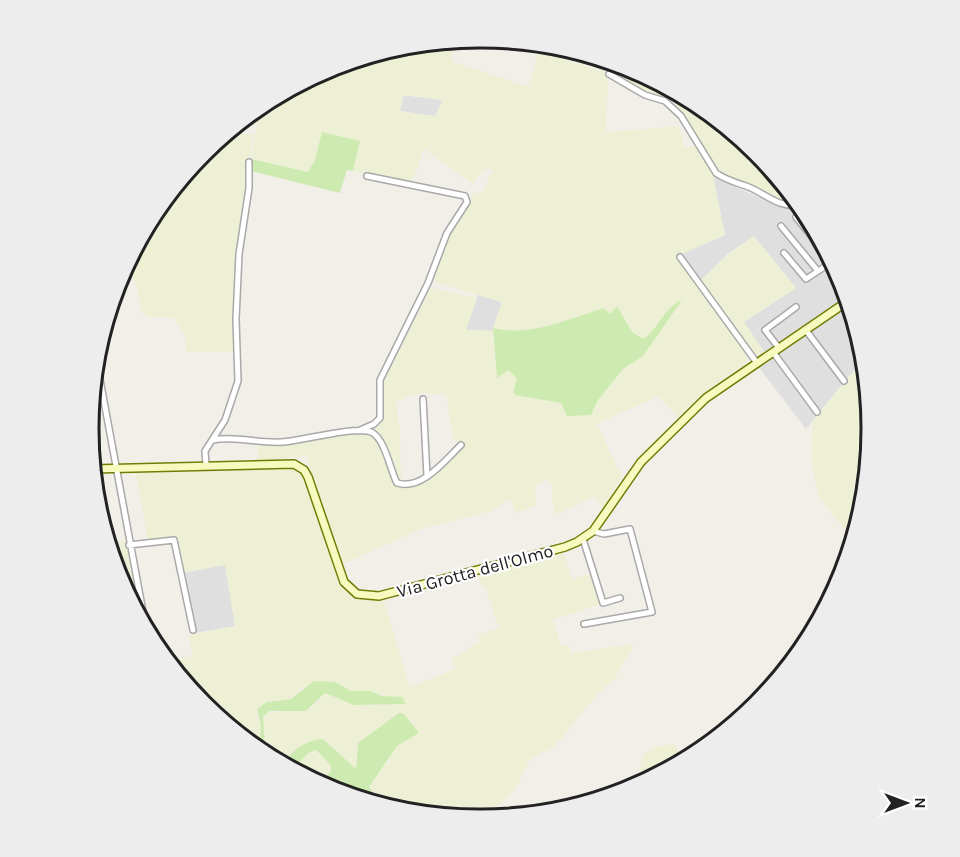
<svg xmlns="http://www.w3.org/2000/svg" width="960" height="857" viewBox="0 0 960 857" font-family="Karla,sans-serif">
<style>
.residential{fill:#e0dfdf}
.farmland{fill:#eef0d5;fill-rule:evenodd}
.grass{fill:#cdebb0}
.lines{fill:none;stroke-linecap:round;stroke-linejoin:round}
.street-casing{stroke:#a9a9a9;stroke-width:8}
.secondary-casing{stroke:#707d05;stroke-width:10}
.street{stroke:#fff;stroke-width:5}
.secondary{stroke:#f7fabf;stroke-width:7}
.labels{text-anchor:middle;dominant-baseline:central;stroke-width:4.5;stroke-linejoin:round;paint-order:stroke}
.street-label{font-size:18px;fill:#222;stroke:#fff}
.rim{fill:none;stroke:#222;stroke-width:3}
</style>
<rect width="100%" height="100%" fill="#f2efe9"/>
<!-- residential -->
<path class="residential" d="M403,95L443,100L435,117L400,111Z
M713,177L776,205L791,209L802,207L841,279L864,358L806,429L754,361L765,353L744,322L795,287L754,236L728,254L697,287L690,275L677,263L678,257L684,253L725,235Z
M478,295L502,302L492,331L466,330Z
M225,564L235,626L195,633L183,573Z"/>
<!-- farmland -->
<path class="farmland" d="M508,40L557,45L630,67L674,91L662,99L596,68Z
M451,43L453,62L528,87L539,51L606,73L608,76L606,132L680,126L684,148L698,145L712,172L725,235L684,253L677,260L748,353L746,363L707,391L678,417L658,396L597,424L622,478L603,509L595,496L556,515L552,501L553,484L546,480L535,486L536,505L516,513L510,499L492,511L421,529L340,565L306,456L257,462L258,445L367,433L378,443L395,485L423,480L460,443L453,439L446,395L423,393L405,397L396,403L400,430L401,483L375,430L380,420L381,381L428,287L477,298L466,330L492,331L497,377L506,370L514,373L517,379L515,395L562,403L564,411L591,415L598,400L623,369L643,356L681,301L675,303L653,332L643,339H639L632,332L617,306L610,315L604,308L535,330L509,332L493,328L502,302L431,281L448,236L473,194L483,191L493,170L484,169L473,184L424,149L411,184L374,176L353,171L360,141L322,132L315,160L308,172L251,159L257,125L242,124L241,121L263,103L331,67ZM403,95L442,100V101L435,116L400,111Z
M679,94L698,104L757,152L799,203L789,204L720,175L675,108Z
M228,132L253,134L235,270L237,352H186L185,338L175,318L149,317L141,312L137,287L127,263L155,211L204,152Z
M754,236L796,288L744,322L765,353L760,358L751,351L700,281L728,254Z
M864,358L871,429L867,474L854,482L857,497L864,502L853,540L821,500L816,486L812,466V422Z
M258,466L294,467L304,475L339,579L351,595L366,599L383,598L410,687L455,669L452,659L480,641L478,635L499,628L485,586H481L477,572L563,550L572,579L592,573L601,604L553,620L561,645L570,647V653L633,644L632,648L615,678L596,696L555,746L530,759L516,788L500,804L488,810L479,819L403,812L383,806L370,791L369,787L378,771L388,762L391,754L413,727L410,719L357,747L356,769L323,739L291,752L282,764L263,754V721L266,713L310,709L325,693L354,705L406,704L371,691H351L335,682L301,688L291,699L267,702L256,714L261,726L259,751L203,705L173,668L172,660L192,656L189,635L235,626L225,565L183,573L174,539L148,541L135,470L222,467L228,471Z
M112,527L115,543L126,540L133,581L122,584L119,578L104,529Z
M671,744L675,745L684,761L636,786L643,754L657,747Z
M315,750L331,765V771L320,784L292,769L310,752Z"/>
<!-- grass -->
<path class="grass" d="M322,132L360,141L353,171L347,170L340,193L251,171V159L308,172L315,160Z
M682,300L643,356L623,369L598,400L591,415L567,416L561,403L515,395L513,392L517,379L509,370L497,378L493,328C532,337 567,319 604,308L610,314L617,306L632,332L643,339C659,329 664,307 682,300Z
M314,681L335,682L351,691H371L382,696L402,697L406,704L354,705L325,693L306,711H270L263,716L265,748L262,753L259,751L261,726L257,709L267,702L291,699Z
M399,713H403L419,733L397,746L369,787L383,806L372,802L367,793L354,797L320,784L331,771V765L316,750L310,752L292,769L282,764C293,750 305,740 323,739L356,769L358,743Z"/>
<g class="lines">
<!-- street casing -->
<g class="street-casing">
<path id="street" d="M609,74L645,95L665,101L681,116L716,173C727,181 739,183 751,188C768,196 780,208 800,205
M796,217L832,262
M781,226L818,271
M784,253L806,279L832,262
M680,257L757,363
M805,329L844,381
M779,348L765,330L796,307
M773,352L817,412
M96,358L146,628
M423,399L427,476
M358,431L374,424L380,418V380L428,283L447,233L467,202L465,196L367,176
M213,440C239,435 265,446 291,441C308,439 359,425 373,433C386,442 390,470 397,483C422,491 446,459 461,445
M206,465L205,451L225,420L238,381L236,319L239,254L249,188V162
M583,539L603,603L620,598
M129,545L174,540L193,630
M584,624L652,612L630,529L604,534L593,531"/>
</g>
<!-- secondary casing -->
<g class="secondary-casing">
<path id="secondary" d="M93,469L294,464L304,470L308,477L344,582L357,594L379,596L565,547L577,542L593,531L641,462L706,398L848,301"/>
</g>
<!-- street -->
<use href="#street" class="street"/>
<!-- secondary -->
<use href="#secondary" class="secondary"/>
</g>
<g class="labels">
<!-- street labels -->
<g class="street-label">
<text transform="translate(475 571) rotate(-15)">Via Grotta dell'Olmo</text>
</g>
</g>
<!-- crop -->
<path d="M0 0H960V857H0ZM479 48H481A380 380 0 0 1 861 428V429A380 380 0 0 1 481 809H479A380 380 0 0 1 99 429V428A380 380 0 0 1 479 48Z" fill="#ededed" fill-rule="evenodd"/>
<path class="rim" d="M479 48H481A380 380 0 0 1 861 428V429A380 380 0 0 1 481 809H479A380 380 0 0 1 99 429V428A380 380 0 0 1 479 48Z"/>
<!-- north arrow -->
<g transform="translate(906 803) rotate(90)" stroke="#ffffff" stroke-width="4.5" paint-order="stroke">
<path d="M0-4.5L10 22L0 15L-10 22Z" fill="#222222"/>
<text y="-9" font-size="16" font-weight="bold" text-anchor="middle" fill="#222222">N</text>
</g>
</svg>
